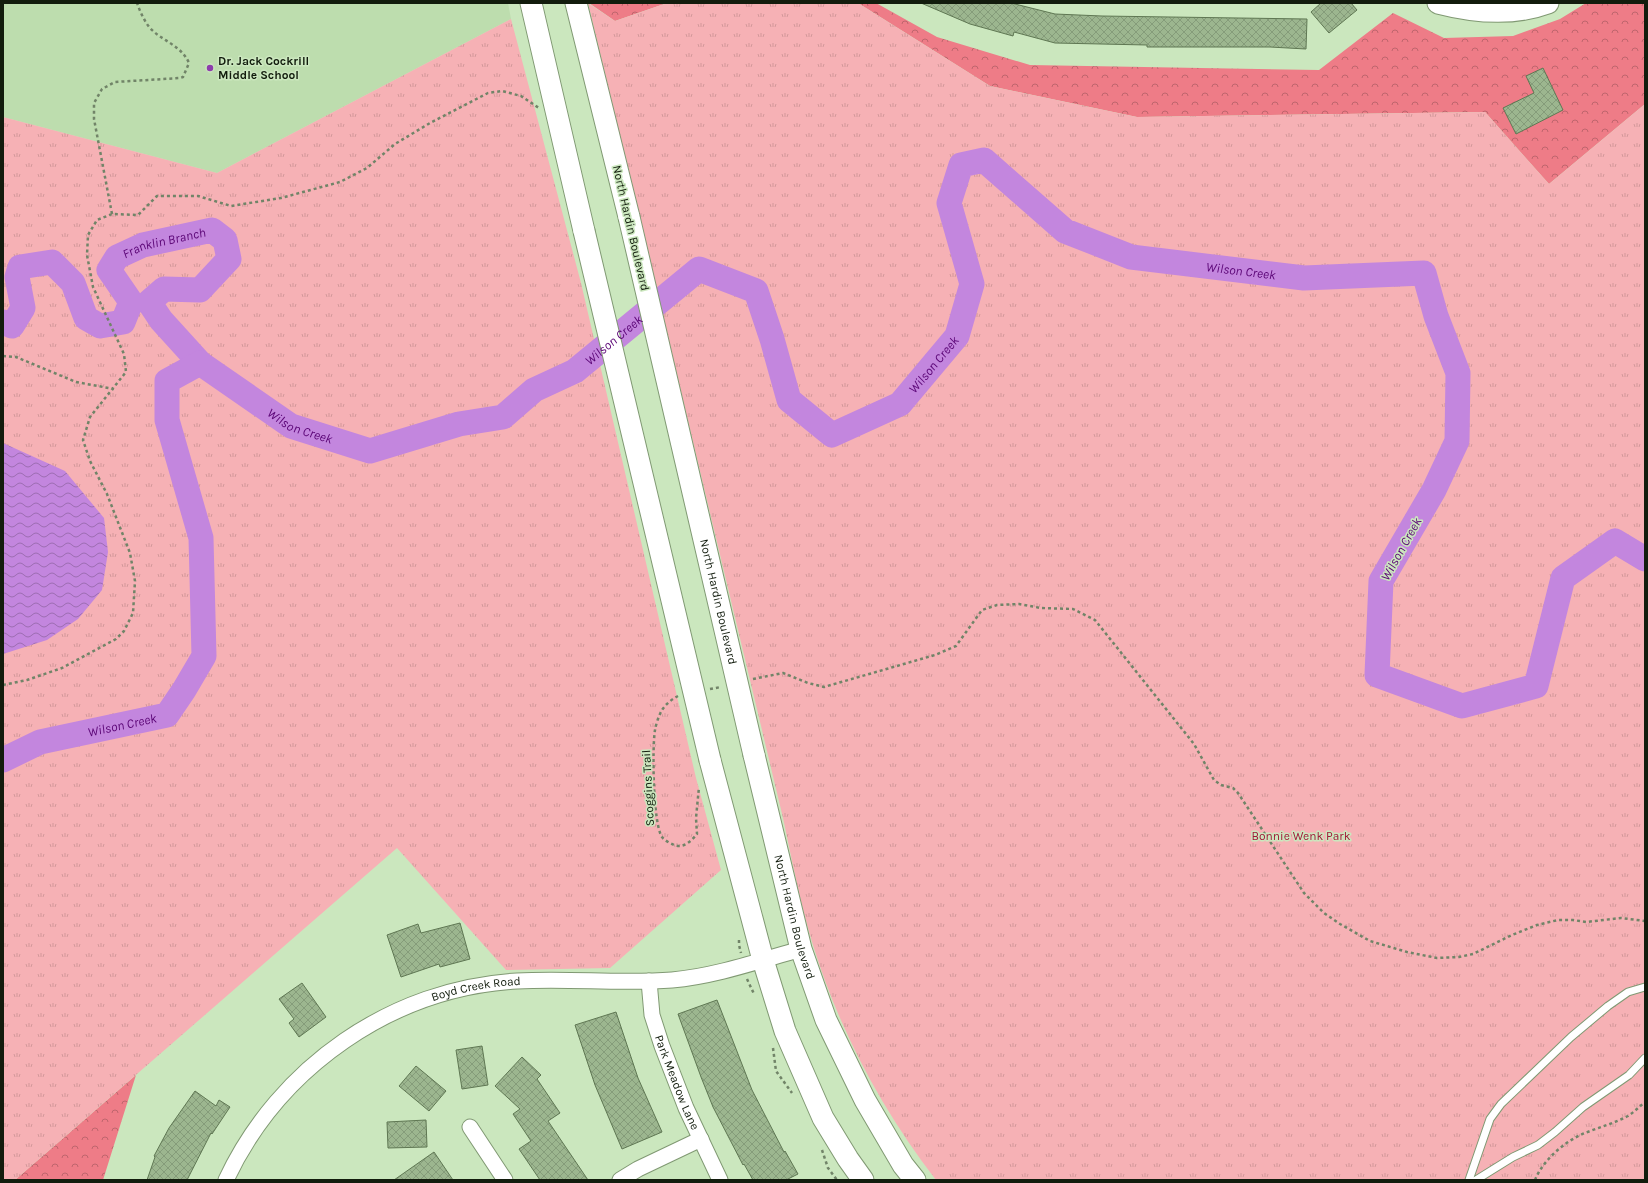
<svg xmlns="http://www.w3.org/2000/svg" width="1648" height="1183" viewBox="0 0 1648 1183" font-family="Karla,sans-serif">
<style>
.built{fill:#bdddae}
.forest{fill:url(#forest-crowns)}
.park{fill:url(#park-tufts)}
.water{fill:url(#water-waves)}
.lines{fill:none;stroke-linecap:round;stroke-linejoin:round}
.river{stroke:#c386de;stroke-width:25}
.building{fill:url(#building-cross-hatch);stroke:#5f7753}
.lane-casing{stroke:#809973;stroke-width:9}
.street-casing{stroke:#809973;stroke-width:17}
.secondary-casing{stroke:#809973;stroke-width:23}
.path{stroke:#718468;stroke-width:2.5;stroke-dasharray:3 3;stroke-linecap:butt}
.lane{stroke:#fff;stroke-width:7}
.street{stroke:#fff;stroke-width:15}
.secondary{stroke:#fff;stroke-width:21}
.secondary-bridge-casing{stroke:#809973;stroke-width:23;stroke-linecap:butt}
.secondary-bridge{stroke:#fff;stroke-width:21}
.poi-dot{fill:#8d3dac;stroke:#cbe7be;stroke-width:1.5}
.labels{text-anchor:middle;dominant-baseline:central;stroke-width:3;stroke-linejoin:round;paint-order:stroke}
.poi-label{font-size:12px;font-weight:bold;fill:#121c0d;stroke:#cbe7be;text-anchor:start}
.street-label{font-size:12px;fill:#121c0d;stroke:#cbe7be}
.park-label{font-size:12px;fill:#a01637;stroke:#cbe7be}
.water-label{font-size:13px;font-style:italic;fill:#5b0576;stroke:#cbe7be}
</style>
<defs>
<pattern id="forest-crowns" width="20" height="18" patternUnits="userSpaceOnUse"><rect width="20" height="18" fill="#ee7c87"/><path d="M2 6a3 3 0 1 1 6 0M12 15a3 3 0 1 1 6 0" fill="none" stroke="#bf656d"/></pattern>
<pattern id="park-tufts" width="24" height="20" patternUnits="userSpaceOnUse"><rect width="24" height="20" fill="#f6b1b5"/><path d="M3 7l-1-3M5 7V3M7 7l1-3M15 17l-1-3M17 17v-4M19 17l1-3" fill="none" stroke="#d2989a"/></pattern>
<pattern id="water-waves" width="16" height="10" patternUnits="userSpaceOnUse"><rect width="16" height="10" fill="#c386de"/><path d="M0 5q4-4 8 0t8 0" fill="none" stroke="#9d6db2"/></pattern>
<pattern id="building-cross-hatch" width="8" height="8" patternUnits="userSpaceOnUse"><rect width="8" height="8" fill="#9cb68f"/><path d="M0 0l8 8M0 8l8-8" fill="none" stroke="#859c7a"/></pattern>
</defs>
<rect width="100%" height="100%" fill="#cbe7be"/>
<!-- built -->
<path class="built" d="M3,3H508L511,19L217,173L3,117Z"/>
<!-- forest -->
<path class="forest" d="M589,3H667L615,21Z
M858,3H876L937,37L1030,65L1319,70L1393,13L1444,38L1513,36L1560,19L1586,3H1645V104L1549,184L1485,112L1137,117L990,86Z
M136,1075L103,1180H15Z"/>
<!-- park -->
<path class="park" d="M588,3L615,21L667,3H858L990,86L1137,117L1485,112L1549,184L1645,104V1180H936C882,1110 839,1030 813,945C800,903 792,860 783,818Z
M511,19L581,283L696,778L721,870L610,968L506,970L397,848L15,1180H3V117L217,173Z"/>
<!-- water -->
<path class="water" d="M3,443L65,471L104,518L108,552L102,590L78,619L47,640L3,654Z"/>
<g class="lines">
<!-- river -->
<g class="river">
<path id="s1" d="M3,322L12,326L23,308L17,277L20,267L52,262L73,283L86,318L100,326L123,322L131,302L109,270L117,257L143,245L212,230L225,240L229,259L200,290L164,289L149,302L161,320L200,363"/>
<path id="s2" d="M3,760L40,742L167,715L184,690L204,656L201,538L167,420V381L200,363L291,426L370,451L459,424L503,417L534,390L575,371L699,269L756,291L772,339L789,400L832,435L900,404L957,336L972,284L949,203L961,165L984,160L1065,231L1131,257L1304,278L1424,273L1436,316L1458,373L1457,441L1434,490L1381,581L1377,675L1462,706L1536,686L1563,578L1615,541L1645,559"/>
</g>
</g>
<!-- building -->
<path class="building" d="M921,3H1011L1055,14L1102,16L1307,19L1306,49L1270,47H1147V45L1055,43L1014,32L1013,36L970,24Z
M1321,3H1351L1357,10L1329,33L1311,12Z
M1543,68L1563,110L1516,134L1503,108L1534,93L1526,76Z
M460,923L470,959L440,967L439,964L401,977L387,935L418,924L421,933Z
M302,983L326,1017L299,1037L289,1023L294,1019L279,999Z
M717,1000L752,1090L784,1152L785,1151L798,1174L786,1180H753L744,1164L743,1165L713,1107L701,1077L678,1014Z
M616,1012L638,1078L662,1132L622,1149L595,1085L575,1025Z
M482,1046L488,1085L462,1089L456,1050Z
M522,1057L541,1075L537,1079L560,1113L548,1121L588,1180H540L519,1149L531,1141L513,1114L520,1109L495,1086Z
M416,1066L446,1091L429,1111L399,1086Z
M195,1091L216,1106L219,1100L230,1107L212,1134L211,1133L187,1180H147L155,1157L154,1156L169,1128Z
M426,1120L427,1147L388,1148L387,1122Z
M434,1152L453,1180H394Z"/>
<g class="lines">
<!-- lane casing -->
<g class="lane-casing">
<path id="lane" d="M1469,1180L1490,1119L1501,1104L1571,1037L1608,1006L1628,992L1645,987
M1476,1180L1513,1157L1538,1145L1555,1132L1583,1107L1629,1075L1645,1058"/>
</g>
<!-- street casing -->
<g class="street-casing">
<g id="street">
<path id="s3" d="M649,981L652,1015L662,1046L686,1108L720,1180"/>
<path d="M470,1127L505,1180"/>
<path id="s4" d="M226,1180C279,1067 392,988 517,981C569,978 621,984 672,980C716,976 758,961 801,949"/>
<path d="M620,1180L638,1169L701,1139"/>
</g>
</g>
<!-- secondary casing -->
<g class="secondary-casing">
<g id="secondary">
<path d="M531,3L584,231"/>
<path d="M576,3L629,217"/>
<path d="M1438,3C1473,12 1513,16 1548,3"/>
<path id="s5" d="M754,755L801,949L826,1020L865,1100L903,1165L915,1180"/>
<path d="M710,760L763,960L785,1031L823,1118L848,1159L863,1180"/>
</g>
</g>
<!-- path -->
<path class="path" d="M112,214L94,119V103L102,89L115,82L180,78L183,77L189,63C181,45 162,41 150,28C144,21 140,11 137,3
M3,356L16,357L76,382L114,389
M753,679L783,673L808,683L824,687L935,655L956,646L982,610L997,605L1019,604L1041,608L1073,609L1095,620L1194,744L1214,780L1221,785L1233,788L1238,793L1304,893L1324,913L1340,924L1370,941L1407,952L1437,958L1459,957L1473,954L1512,935L1537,925L1558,920H1573L1586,922L1621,918L1645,921
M3,685L27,680L62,668L116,639L124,631L133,613L135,581L130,553L107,494L90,461L83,440L90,417L126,372L124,354L93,287L87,255L88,235L97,220L112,214L138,215L157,196H198L231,206L281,198L340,182L367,168L395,144L430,123L488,93L502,91L521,96L539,108
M710,689L721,687
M678,696C672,699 666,704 662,710C659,715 656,724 655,730C652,748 653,824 662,837C665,841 670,843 674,845C684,849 692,840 697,834L696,818L699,787
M739,940V945L741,953
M747,979L754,994
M773,1048L776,1071L792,1093
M822,1150L828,1168L837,1180
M1535,1180C1543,1160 1565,1141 1585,1133C1600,1127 1615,1123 1628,1116C1634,1112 1639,1107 1645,1102"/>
<!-- lane -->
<use href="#lane" class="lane"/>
<!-- street -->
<use href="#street" class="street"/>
<!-- secondary -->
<use href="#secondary" class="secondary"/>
<!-- secondary-bridge casing -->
<g class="secondary-bridge-casing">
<g id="secondary-bridge">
<path id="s6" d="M629,217L754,755"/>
<path d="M584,231L710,760"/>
</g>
</g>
<!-- secondary-bridge -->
<use href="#secondary-bridge" class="secondary-bridge"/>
</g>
<!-- markers -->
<circle class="poi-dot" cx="210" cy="68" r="4"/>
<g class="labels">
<!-- poi labels -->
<g class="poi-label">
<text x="218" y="61">Dr. Jack Cockrill<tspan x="218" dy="14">Middle School</tspan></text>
</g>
<!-- street labels -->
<g class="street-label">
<text transform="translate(631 228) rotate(77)">North Hardin Boulevard</text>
<text stroke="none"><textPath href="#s6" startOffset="395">North Hardin Boulevard</textPath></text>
<text transform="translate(648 788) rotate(-93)">Scoggins Trail</text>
<text stroke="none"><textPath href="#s5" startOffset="167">North Hardin Boulevard</textPath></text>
<text stroke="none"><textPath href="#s4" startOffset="328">Boyd Creek Road</textPath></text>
<text stroke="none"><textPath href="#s3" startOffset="106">Park Meadow Lane</textPath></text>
</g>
<!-- park labels -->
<g class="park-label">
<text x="1301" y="836">Bonnie Wenk Park</text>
</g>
<!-- water labels -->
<g class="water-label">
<text stroke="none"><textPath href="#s1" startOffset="337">Franklin Branch</textPath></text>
<text stroke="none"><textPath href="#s2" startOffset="2021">Wilson Creek</textPath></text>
<text stroke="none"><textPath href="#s2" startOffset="1025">Wilson Creek</textPath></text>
<text stroke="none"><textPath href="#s2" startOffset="1493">Wilson Creek</textPath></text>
<text stroke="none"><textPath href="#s2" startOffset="677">Wilson Creek</textPath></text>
<text transform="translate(1401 549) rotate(-61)">Wilson Creek</text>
<text stroke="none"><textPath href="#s2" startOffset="125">Wilson Creek</textPath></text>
</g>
</g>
<!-- border -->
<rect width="1648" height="1183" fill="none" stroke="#121c0d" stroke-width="8"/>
</svg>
